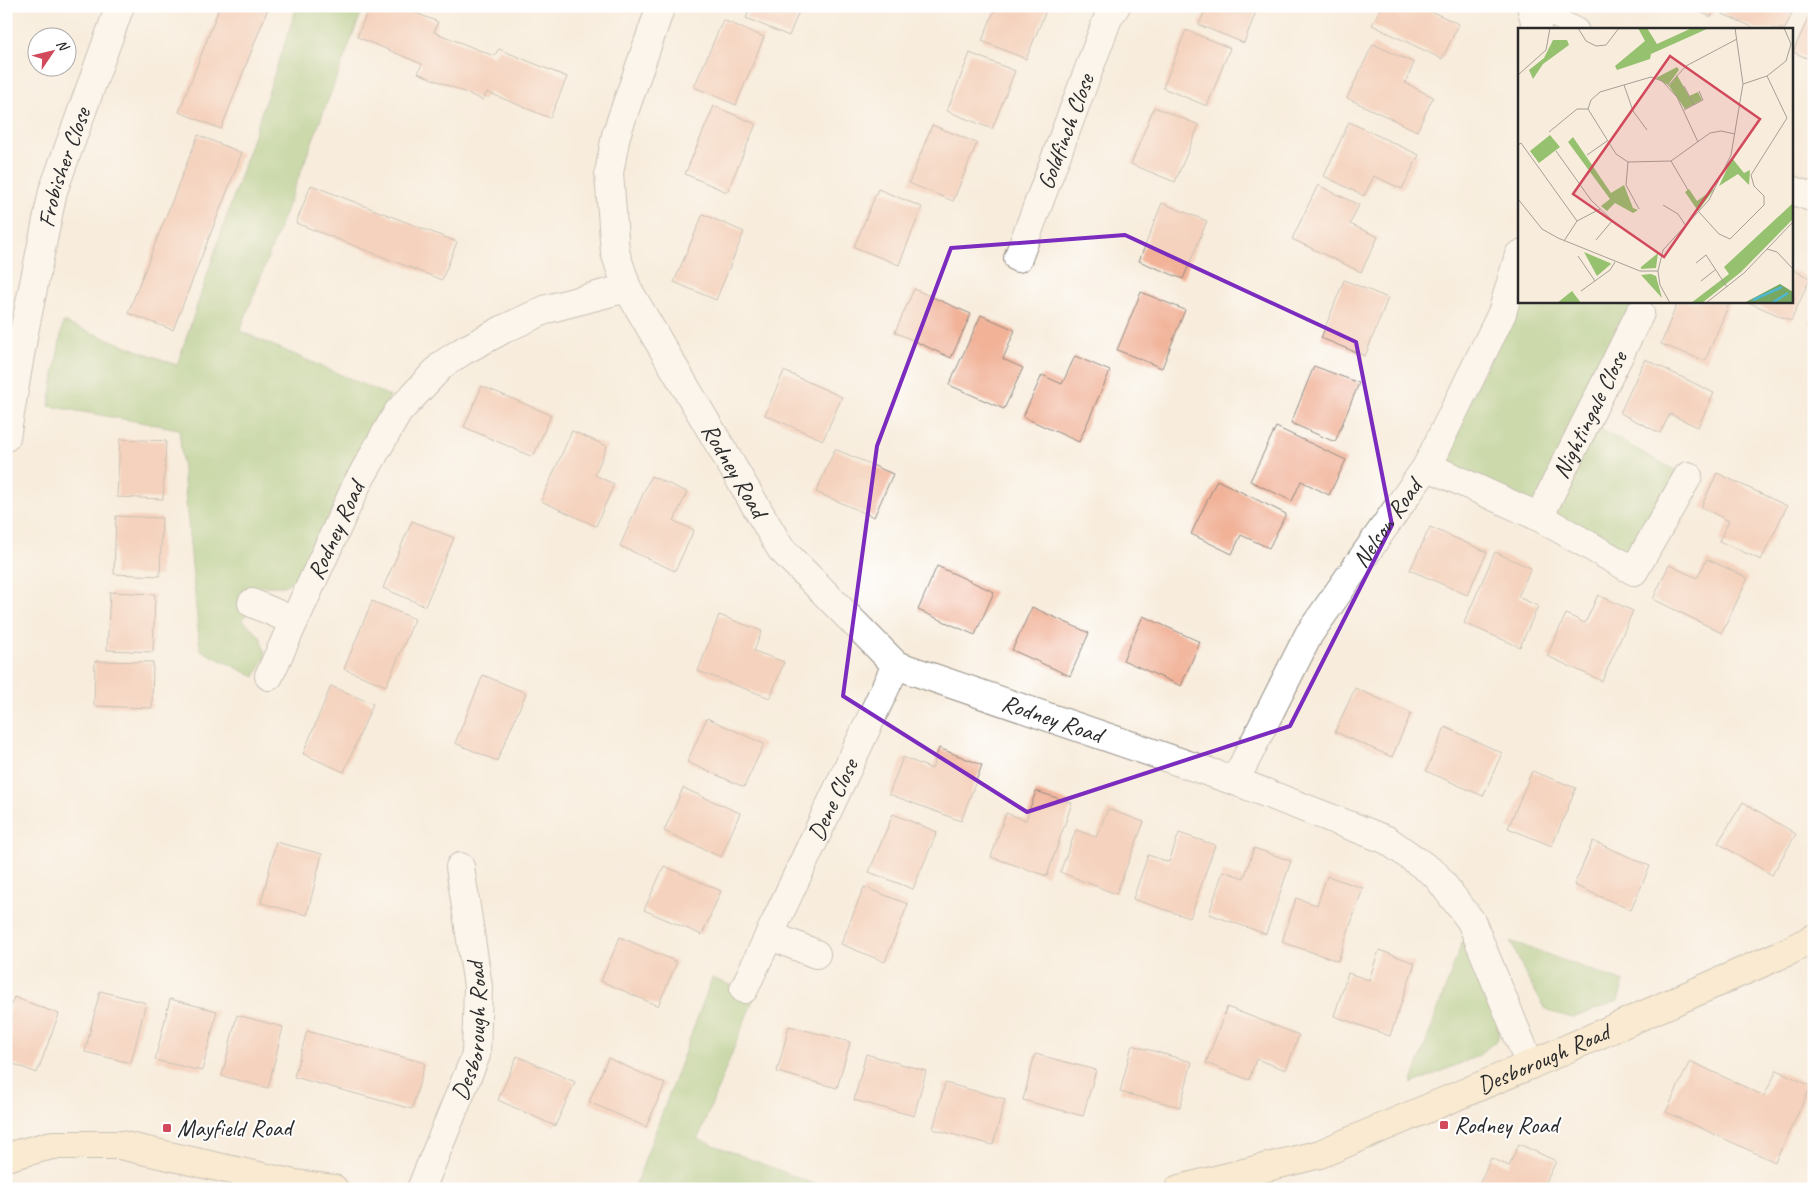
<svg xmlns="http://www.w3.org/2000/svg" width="1820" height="1195" viewBox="0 0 1820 1195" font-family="Caveat,sans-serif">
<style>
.green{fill:#96c16f;stroke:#60764d}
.building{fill:#f1b298}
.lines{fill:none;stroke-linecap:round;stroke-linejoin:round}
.lane-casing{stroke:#928c84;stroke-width:22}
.street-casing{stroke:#928c84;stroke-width:30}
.secondary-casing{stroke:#928c84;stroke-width:30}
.lane{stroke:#fff;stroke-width:20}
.street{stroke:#fff;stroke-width:28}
.secondary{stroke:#fae7c3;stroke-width:28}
.marked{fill:none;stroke:#7b2cbf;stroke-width:4;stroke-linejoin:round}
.poi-dot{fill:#d1495b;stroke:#fff;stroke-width:2}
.labels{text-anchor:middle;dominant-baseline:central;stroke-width:4;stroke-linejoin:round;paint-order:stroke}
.street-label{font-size:24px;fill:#2b2b2b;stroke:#fff}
.poi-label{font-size:24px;fill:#2b2b2b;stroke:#fff;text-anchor:start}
.inset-river{fill:none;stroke:#4fb7cd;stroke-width:2.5}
.inset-road{fill:none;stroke:#a69f96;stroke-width:1}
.view{fill:#d1495b;fill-opacity:0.15;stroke:#d1495b;stroke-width:2.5}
.inset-edge{fill:none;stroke:#2b2b2b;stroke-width:2.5}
</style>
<rect width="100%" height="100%" fill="#fff"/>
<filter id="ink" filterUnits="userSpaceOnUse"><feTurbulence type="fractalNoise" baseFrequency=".02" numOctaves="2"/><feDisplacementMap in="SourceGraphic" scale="10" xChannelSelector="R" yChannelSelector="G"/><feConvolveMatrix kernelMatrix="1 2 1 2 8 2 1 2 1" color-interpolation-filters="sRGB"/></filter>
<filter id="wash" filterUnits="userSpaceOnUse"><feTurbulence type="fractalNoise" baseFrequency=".0096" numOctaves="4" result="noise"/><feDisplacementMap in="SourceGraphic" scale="20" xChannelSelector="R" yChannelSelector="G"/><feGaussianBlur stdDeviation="1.12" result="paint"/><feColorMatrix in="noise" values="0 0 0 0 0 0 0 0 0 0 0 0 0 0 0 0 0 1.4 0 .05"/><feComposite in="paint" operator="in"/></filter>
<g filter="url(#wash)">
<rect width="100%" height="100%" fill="#f8eddd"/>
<!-- green -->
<path class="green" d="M297,6H364L240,331L390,396L347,478L302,575L284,586H261L243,620L260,636L266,656L255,677L200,650L179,429L49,406L63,322L177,365Z
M1519,301H1636L1580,418L1680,473L1632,564L1438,463Z
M1465,941L1499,1012L1498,1039L1478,1056L1411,1084L1462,942Z
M1510,941L1624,982L1618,1001L1573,1018L1547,1011L1528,980Z
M712,978L755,995L698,1139L828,1189H634Z"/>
<g id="blocks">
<!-- building -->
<path class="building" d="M220,6H269L221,129L179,112Z
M370,6H399L438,22L434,32L494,56L499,49L567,77L550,118L487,92L483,100L418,73L422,64L357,37Z
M751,6H801L789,36L746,18Z
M996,6H1048L1026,59L982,41Z
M1207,6H1258L1244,43L1199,25Z
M1382,6H1432L1430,11L1459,24L1442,59L1372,25Z
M1687,6H1716L1711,17Z
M1726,6H1795L1785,29H1757L1723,14Z
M1812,9L1814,10V61L1793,52Z
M723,20L764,37L736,105L694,87Z
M1186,30L1230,48L1207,106L1163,88Z
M1373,44L1414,63L1405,83L1433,97L1417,131L1347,98Z
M970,53L1015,71L992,129L947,111Z
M714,106L756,124L727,192L685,174Z
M1154,107L1199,125L1175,182L1131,164Z
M1349,122L1419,155L1402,189L1374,176L1364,196L1324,176Z
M932,125L977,143L953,201L909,183Z
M198,135L242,153L173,330L128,313Z
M311,185L457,242L442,280L296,223Z
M1318,185L1359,205L1350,224L1378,237L1361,272L1292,239Z
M878,189L922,207L899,265L854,247Z
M1162,203L1207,221L1183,279L1139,261Z
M703,214L744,232L716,300L674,282Z
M1791,269L1810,278L1791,321L1746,301H1791Z
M1344,280L1388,298L1365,356L1321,338Z
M914,289L971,314L951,358L895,332Z
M1141,292L1185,310L1162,368L1117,350Z
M1678,301H1723L1729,304L1705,361L1661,344Z
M1814,312V326L1809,324Z
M981,315L1015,330L1003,359L1023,368L1004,409L949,385Z
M1075,356L1110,371L1079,442L1023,417L1042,375L1062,384Z
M1645,359L1714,393L1698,427L1670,414L1660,433L1620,413Z
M1314,366L1359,383L1335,442L1291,423Z
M784,371L842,397L823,440L765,415Z
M482,386L551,415L533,457L464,427Z
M1276,427L1346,460L1329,495L1301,481L1292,501L1250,481Z
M572,431L607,446L595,475L614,484L596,526L541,501Z
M120,439L166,441L163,499L117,497Z
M835,449L893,474L874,517L816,492Z
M1717,473L1787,506L1761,560L1719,541L1729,521L1701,507Z
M651,476L687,492L674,521L694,530L675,571L620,546Z
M1217,480L1286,514L1269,548L1241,535L1232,554L1191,534Z
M116,516L162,518L160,576L114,574Z
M412,521L454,538L425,606L383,588Z
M1430,527L1487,552L1467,595L1410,570Z
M1495,552L1531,568L1518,597L1538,606L1520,647L1464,623Z
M1707,559L1748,578L1722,633L1653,599L1669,565L1697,578Z
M937,566L994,592L975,635L918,610Z
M110,592L155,594L153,652L107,650Z
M1598,595L1633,611L1602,681L1547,656L1566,614L1585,623Z
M372,601L415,619L386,686L344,669Z
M1032,607L1089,633L1070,676L1012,650Z
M719,615L762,631L754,651L784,662L770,698L698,671Z
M1143,616L1200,642L1181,686L1123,660Z
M95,661L153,662L152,708L94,706Z
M483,675L526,693L497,761L455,743Z
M331,686L373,704L344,772L303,754Z
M1355,688L1411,713L1392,757L1335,732Z
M707,718L764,744L744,787L687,762Z
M1445,727L1502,753L1483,796L1426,771Z
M939,748L982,765L961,821L889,794L903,757L932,769Z
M1532,771L1576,788L1552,846L1508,828Z
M683,788L740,813L721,857L664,831Z
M1036,791L1072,803L1047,876L991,857L1006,813L1026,820Z
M1743,802L1796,834L1772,875L1718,843Z
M1108,809L1144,822L1116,894L1060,872L1076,830L1096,837Z
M893,814L937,832L913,889L869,872Z
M1179,833L1215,845L1190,918L1133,899L1148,855L1169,862Z
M1593,841L1650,866L1631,910L1574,885Z
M276,842L322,854L307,915L261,903Z
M1254,848L1291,861L1266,934L1209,914L1223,871L1244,878Z
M664,866L721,891L702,935L644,910Z
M1327,876L1363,888L1338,961L1282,942L1296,898L1317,905Z
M864,887L908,904L885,962L841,944Z
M620,937L677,962L658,1006L601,981Z
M1379,950L1415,963L1390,1036L1334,1016L1348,973L1369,980Z
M100,991L146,1003L131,1063L85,1052Z
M14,997L59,1014L37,1073L6,1061V1019Z
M170,999L217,1011L202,1071L155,1060Z
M1227,1007L1299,1035L1286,1070L1256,1059L1249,1080L1206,1063Z
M237,1015L283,1027L268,1088L222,1076Z
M789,1026L850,1042L837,1088L777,1072Z
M307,1031L425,1063L412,1109L294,1077Z
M1132,1045L1192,1062L1180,1107L1120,1092Z
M866,1054L926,1071L914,1116L854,1100Z
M1035,1054L1096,1070L1083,1116L1023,1100Z
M517,1056L575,1082L555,1126L498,1100Z
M608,1058L665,1084L646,1127L589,1102Z
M1690,1061L1764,1096L1777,1070L1811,1086L1775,1162L1666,1112Z
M945,1083L1005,1099L993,1145L933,1129Z
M1519,1144L1556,1161L1543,1189H1477L1491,1158L1509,1166Z"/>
</g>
</g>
<g filter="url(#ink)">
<use href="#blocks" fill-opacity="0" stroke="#928c84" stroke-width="1"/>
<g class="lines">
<!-- lane casing -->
<g class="lane-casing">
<path id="lane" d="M1533,6L1578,29"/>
</g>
<!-- street casing -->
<g class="street-casing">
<g id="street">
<path id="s1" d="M661,6L616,135L609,173L615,252L627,288L781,549L896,665L1235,781L1387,840L1435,874L1471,921L1530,1065"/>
<path d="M1531,6L1537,29"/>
<path d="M1791,190L1814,198"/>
<path id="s2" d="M1018,258L1108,18L1116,6"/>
<path id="s3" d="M6,437L24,332L53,191L120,6"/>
<path d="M1427,466L1539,517L1634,571L1688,476"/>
<path id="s4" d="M1539,517L1640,313"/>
<path d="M252,603L294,621"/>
<path id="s5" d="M269,676L357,484L398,412L443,364L463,351L504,329L547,309L627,288"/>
<path id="s6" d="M1235,781L1309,634L1427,466L1502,313L1519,255"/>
<path d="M769,935L816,954"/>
<path id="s7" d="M744,989L896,665"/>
<path id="s8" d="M421,1189L476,1055L478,986L460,867"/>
</g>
</g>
<!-- secondary casing -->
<g class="secondary-casing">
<g id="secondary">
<path d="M6,1157L52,1145H120L294,1184L334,1189"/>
<path id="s9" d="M1179,1189L1320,1154L1530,1065L1789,951L1814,938"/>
</g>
</g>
<!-- lane -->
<use href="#lane" class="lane"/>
<!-- street -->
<use href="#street" class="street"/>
<!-- secondary -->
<use href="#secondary" class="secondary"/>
</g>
</g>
<!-- marked area -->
<path d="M0 0H1820V1195H0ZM1125,235L1356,342L1392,525L1290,726L1027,812L843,696L877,446L951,248Z" fill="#f8eddd" fill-opacity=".55" fill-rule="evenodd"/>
<path class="marked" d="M1125,235L1356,342L1392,525L1290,726L1027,812L843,696L877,446L951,248Z"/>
<!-- markers -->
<g class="poi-dot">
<rect x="1439" y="1120" width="10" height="10" rx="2.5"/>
<rect x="162" y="1123" width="10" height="10" rx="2.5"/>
</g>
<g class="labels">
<!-- street labels -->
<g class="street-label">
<text stroke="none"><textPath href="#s2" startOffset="135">Goldfinch Close</textPath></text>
<text stroke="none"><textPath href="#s3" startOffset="276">Frobisher Close</textPath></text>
<text stroke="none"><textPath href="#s4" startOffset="114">Nightingale Close</textPath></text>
<text stroke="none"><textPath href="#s1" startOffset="504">Rodney Road</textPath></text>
<text stroke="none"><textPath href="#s6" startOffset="300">Nelson Road</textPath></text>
<text stroke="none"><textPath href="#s5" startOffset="160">Rodney Road</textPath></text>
<text stroke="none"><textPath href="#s1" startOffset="924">Rodney Road</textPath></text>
<text stroke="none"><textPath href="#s7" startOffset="209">Dene Close</textPath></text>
<text stroke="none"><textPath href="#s8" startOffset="168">Desborough Road</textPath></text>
<text stroke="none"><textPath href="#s9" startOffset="388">Desborough Road</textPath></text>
</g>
<!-- poi labels -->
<g class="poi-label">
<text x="1454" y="1125">Rodney Road</text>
<text x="177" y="1128">Mayfield Road</text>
</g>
</g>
<!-- overview -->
<g transform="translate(1518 28)">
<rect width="275" height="275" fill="#f8eddd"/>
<path d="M120,0H129L139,16L174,0H191L133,26L132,31L99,42L97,38L127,13ZM35,12H49L51,17L25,36L15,51L11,42L26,30ZM159,39L161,42L150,57L138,50ZM159,47L171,68L180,64L184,72L167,81L151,58ZM32,107L42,119L21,135L12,123ZM55,109L93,165L106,157L115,180L120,182L115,185L97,175L89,183L83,178L92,171L50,114ZM214,130L226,145L232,142L231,157L220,146L201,158ZM197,160L180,183L167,164L171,161L179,173ZM275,175V191L223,244L184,275H173L211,246L206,239ZM66,224L92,235L93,236L79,248ZM140,225L138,240L123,241V239ZM133,246L138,248L144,270L123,247ZM54,263L63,275H39Z" fill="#96c16f"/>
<path d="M262,256L275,264V275H226Z" fill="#78a762"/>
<path class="inset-river" d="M235,272L264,259M254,275L270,265"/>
<path class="inset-road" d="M60,0L68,13L78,18L88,17L101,0M0,47L28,22L32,0M225,56L249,48L268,33L273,16L266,0M106,57L115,83L129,102M150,58L168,38L219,11M166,58L176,77M70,81L98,126L110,134L153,133L192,105L203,103L217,106M70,81L73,72L82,64L133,49L144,53L159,69L180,114M166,82L185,72L181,63M31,104L59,81H70M0,117L3,115L59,193M38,123L73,172L100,198M69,127L89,113M153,133L170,162M110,134L108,157L121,181M0,171L24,201L40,210L122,243H140M145,177L160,186L168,198M181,184L201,206L212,211L246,177V168L236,158L233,147L269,90L249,48M78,212L94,193M46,213L59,193L82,181M249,221L259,224L275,241M60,228L77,253M178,235L188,227L209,259M183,253L197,242M63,263L92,242L97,234M152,275L142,257L140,243L145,222L191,172L213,127L225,56L217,0M188,275L226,245L275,194"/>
<path class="view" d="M152,28L242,91L146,229L55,166Z"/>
<rect width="275" height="275" class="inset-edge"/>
</g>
<!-- margin -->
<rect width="1820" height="1195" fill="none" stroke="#fff" stroke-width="25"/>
<!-- north arrow -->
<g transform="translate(52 52) rotate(55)"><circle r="24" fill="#ffffff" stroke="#aaaaaa"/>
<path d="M0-4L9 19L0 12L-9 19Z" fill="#d1495b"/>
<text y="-8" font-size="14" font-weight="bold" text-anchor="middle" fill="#2b2b2b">N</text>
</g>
</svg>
